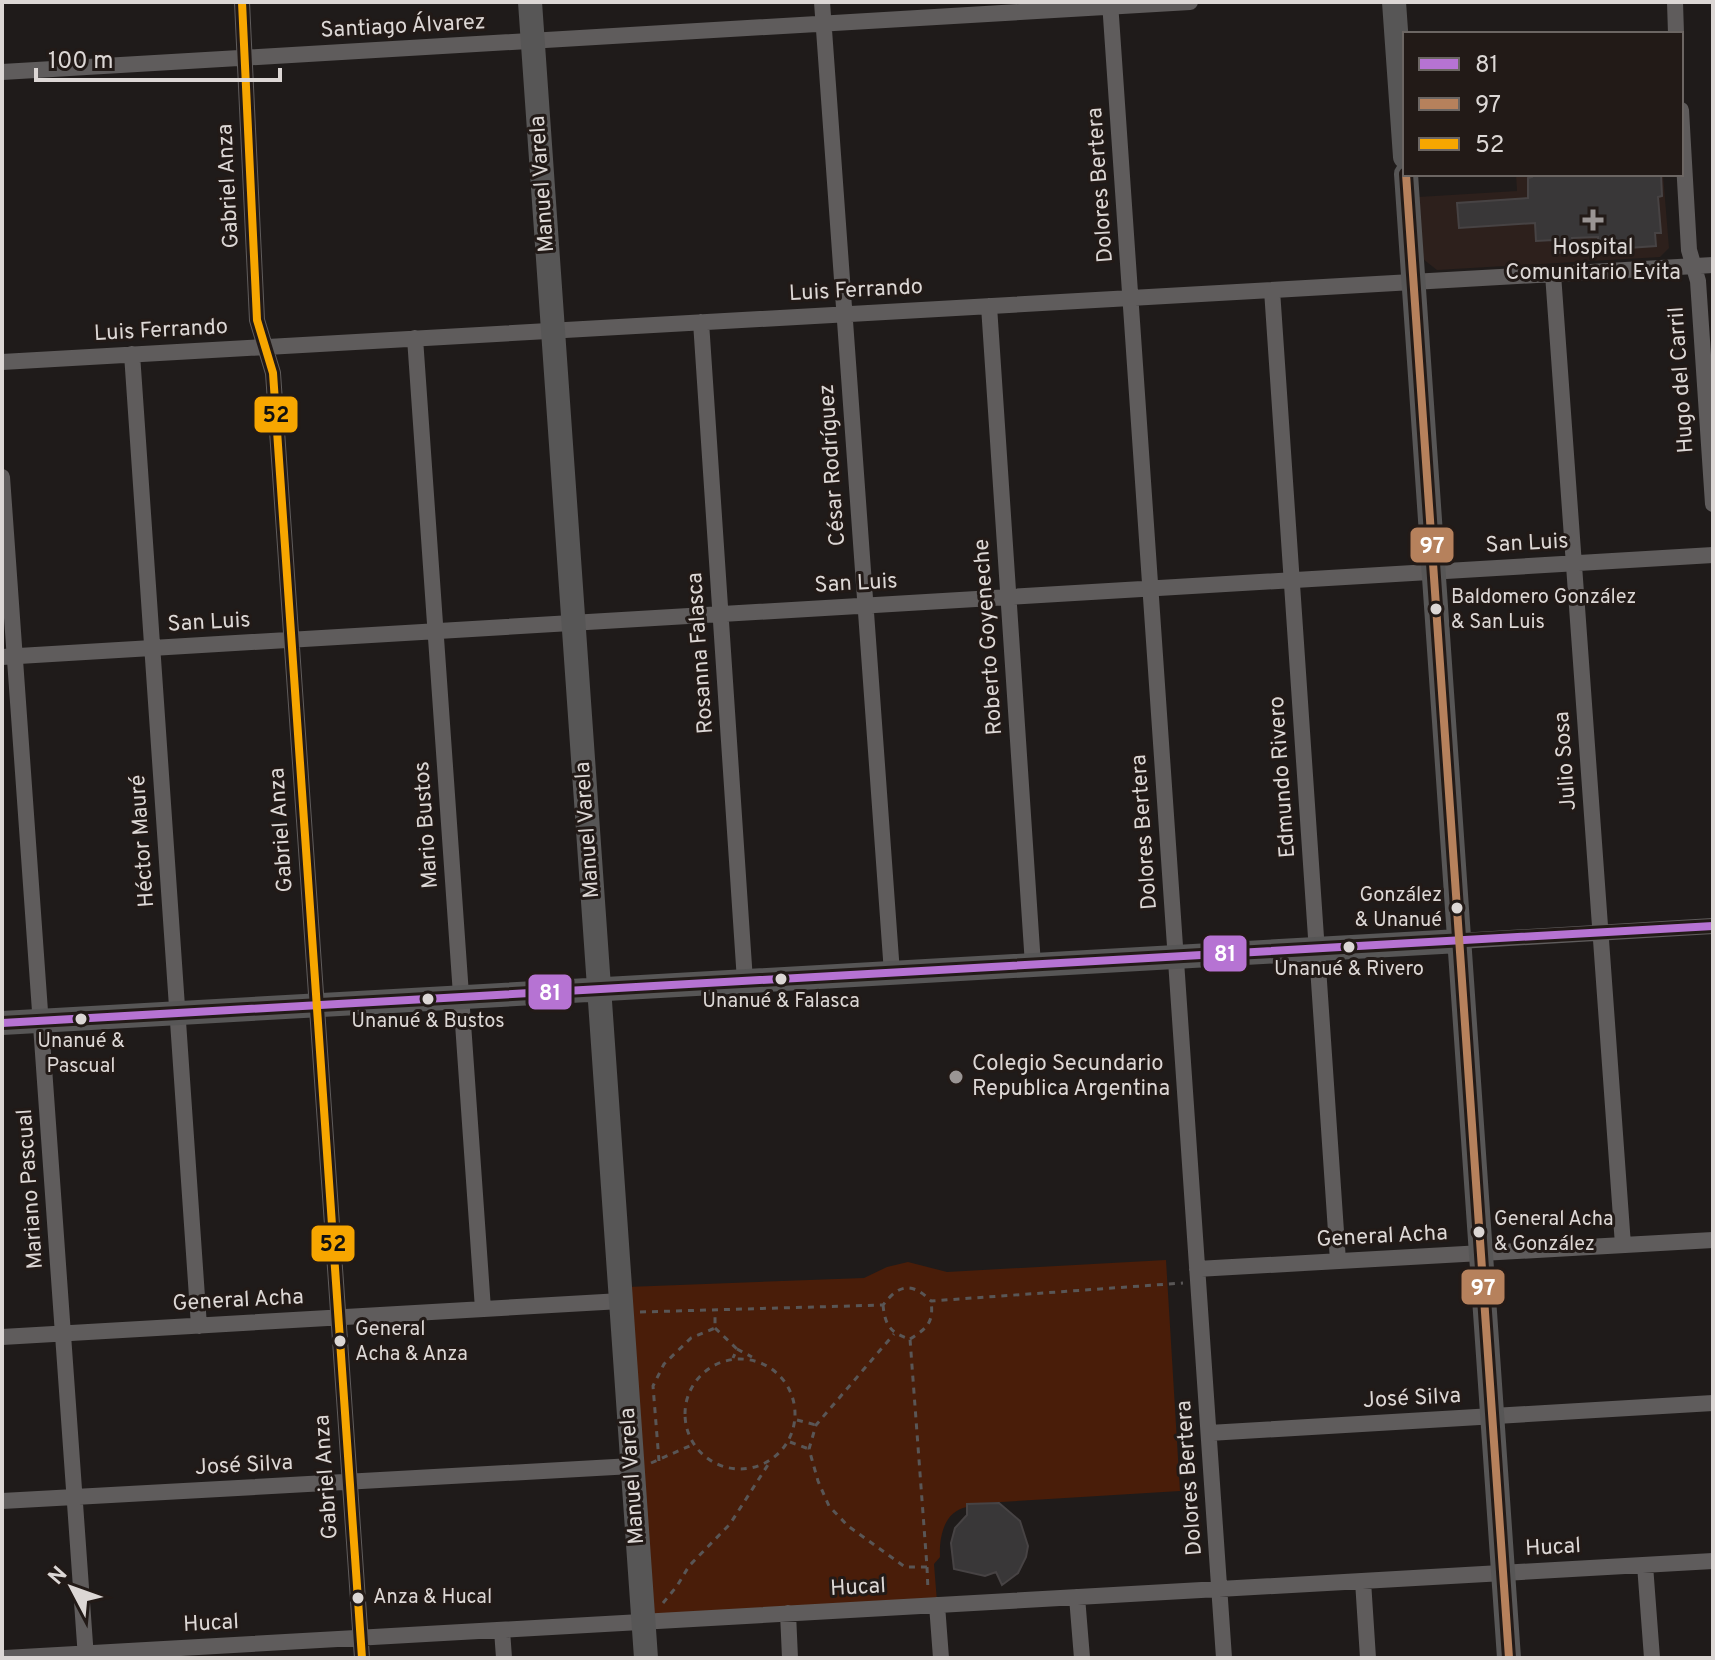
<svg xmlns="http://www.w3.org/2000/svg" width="1715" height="1660" viewBox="0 0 1715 1660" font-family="Overpass,sans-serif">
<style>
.built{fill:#2d201c}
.green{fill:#491d09}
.building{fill:#393738;stroke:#474344;stroke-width:2}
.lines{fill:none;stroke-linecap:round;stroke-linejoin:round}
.path{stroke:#595656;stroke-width:3;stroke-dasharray:6 6;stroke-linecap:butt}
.street{stroke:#5f5c5c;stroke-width:16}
.secondary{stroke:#575656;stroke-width:24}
.bus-1-casing{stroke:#221a17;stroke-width:14}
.bus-2-casing{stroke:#221a17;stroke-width:14}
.bus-3-casing{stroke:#221a17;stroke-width:14}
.bus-1{stroke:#b673d3;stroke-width:8}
.bus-2{stroke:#b6815c;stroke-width:8}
.bus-3{stroke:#f7a600;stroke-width:8}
.poi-dot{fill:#9a9594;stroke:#221a17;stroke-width:3}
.bus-dot{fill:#dcd7d5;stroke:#221a17;stroke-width:3}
.labels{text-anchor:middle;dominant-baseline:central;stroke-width:6;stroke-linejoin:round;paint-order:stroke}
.bus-label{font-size:20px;fill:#dcd7d5;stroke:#221a17;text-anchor:start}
.street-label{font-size:22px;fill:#dcd7d5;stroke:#221a17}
.poi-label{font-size:22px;fill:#dcd7d5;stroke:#221a17}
.line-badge{stroke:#221a17;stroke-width:3}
.badge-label{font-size:22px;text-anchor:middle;font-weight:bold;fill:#fff}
.pale-badge-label{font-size:22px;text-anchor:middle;font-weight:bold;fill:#111}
</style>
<rect width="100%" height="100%" fill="#1f1b1a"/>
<!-- built -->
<path class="built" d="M1516,174H1663L1669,248L1660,257L1437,270L1423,259L1418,197L1517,191Z"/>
<!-- green -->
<path class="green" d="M1166,1260L1180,1491L967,1504V1507C944,1511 939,1537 940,1557L934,1564L937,1602L649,1620L627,1287L864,1278L887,1267L908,1262L947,1272Z"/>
<!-- building -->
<path class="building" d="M1532,174H1661L1662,196L1658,197L1661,233H1655L1656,246L1599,250L1598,237L1572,238L1573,252L1556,253L1554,240L1536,241L1535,223L1459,228L1457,203L1528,198V178L1532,177Z
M999,1503L1020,1521L1028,1546L1026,1557L1018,1573L1002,1585L996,1572L985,1576L954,1569L951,1543L955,1528L967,1515V1504Z"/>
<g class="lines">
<!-- path -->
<path class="path" d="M883,1305C885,1325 890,1333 910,1339L927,1567H905L848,1526L829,1506L818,1481L809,1449L816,1425L894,1334
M640,1312L883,1305C899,1284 912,1282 931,1301L1183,1283
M715,1328L737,1349L733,1358
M910,1339C927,1328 934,1323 931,1301
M737,1349L752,1357
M685 1414a55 55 0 1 1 110 0a55 55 0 1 1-110 0Z
M797,1420L816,1425
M790,1442L809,1449
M659,1461L653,1386L664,1364L691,1338L715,1328V1311
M651,1463L694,1444
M927,1567L928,1591
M663,1603L677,1586L689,1566L730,1524L771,1460"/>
<!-- street -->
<path class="street" d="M242,2L257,320L273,373L362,1658
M822,2L892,973
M1110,2L1224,1658
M1675,2L1676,34
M2,72L1190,2
M1681,110L1689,250L1698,281L1713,504
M1553,274L1623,1245
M1272,290L1338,1261
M989,306L1033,965
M701,322L745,981
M415,338L483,1309
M132,354L199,1326
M2,362L1713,265
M2,477L86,1658
M2,657L1713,555
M1459,941L1713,926
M1197,1269L1713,1240
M2,1337L621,1301
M1209,1433L1713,1403
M2,1501L632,1466
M1645,1565L1652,1658
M1363,1581L1368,1658
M1077,1597L1082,1658
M937,1605L941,1658
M788,1613L790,1658
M502,1630L504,1658
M5,1658L1713,1561"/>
<!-- secondary -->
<path class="secondary" d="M530,2L646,1658
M1394,2L1405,157
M1406,174L1509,1658
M2,1023L1459,941"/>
<!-- bus-1 casing -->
<g class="bus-1-casing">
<path id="bus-1" d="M2,1023L1713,926"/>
</g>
<!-- bus-2 casing -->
<g class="bus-2-casing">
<path id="bus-2" d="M1406,174L1509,1658"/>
</g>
<!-- bus-3 casing -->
<g class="bus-3-casing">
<path id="bus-3" d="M242,2L257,320L273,373L362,1658"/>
</g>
<!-- bus-1 -->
<use href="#bus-1" class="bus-1"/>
<!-- bus-2 -->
<use href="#bus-2" class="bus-2"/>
<!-- bus-3 -->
<use href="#bus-3" class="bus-3"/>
</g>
<!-- markers -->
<g class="poi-dot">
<path d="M1589 208h8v8h8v8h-8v8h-8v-8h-8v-8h8z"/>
<circle cx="956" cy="1077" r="8"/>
</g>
<g class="bus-dot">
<circle cx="1436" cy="609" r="7"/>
<circle cx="1457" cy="908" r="7"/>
<circle cx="1349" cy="947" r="7"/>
<circle cx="781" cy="979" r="7"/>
<circle cx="428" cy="999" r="7"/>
<circle cx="81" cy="1019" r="7"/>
<circle cx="1479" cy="1232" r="7"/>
<circle cx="340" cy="1341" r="7"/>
<circle cx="358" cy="1598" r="7"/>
</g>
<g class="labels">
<!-- bus labels -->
<g class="bus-label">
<text x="1451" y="598">Baldomero González<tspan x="1451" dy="25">&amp; San Luis</tspan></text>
<text x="1442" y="896" text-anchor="end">González<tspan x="1442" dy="25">&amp; Unanué</tspan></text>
<text x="1349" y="970" text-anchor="middle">Unanué &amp; Rivero</text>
<text x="781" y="1002" text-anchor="middle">Unanué &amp; Falasca</text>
<text x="428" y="1022" text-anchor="middle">Unanué &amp; Bustos</text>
<text x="81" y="1042" text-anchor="middle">Unanué &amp;<tspan x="81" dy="25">Pascual</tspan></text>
<text x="1494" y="1220">General Acha<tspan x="1494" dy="25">&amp; González</tspan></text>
<text x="355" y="1330">General<tspan x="355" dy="25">Acha &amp; Anza</tspan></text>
<text x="373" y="1598">Anza &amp; Hucal</text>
</g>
<!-- street labels -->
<g class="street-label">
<text transform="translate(403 27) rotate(-3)">Santiago Álvarez</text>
<text transform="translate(543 184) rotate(-94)">Manuel Varela</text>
<text transform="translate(1101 185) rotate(-94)">Dolores Bertera</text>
<text transform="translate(229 186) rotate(-93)">Gabriel Anza</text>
<text transform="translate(856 291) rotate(-3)">Luis Ferrando</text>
<text transform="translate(161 331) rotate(-3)">Luis Ferrando</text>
<text transform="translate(1682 380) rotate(-94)">Hugo del Carril</text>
<text transform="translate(833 465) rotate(-94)">César Rodríguez</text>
<text transform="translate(1527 544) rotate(-3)">San Luis</text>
<text transform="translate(856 584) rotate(-3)">San Luis</text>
<text transform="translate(209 623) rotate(-3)">San Luis</text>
<text transform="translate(989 637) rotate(-94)">Roberto Goyeneche</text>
<text transform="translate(701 653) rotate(-94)">Rosanna Falasca</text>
<text transform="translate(1566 761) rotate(-94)">Julio Sosa</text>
<text transform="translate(1283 777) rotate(-94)">Edmundo Rivero</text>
<text transform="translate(427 825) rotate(-94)">Mario Bustos</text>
<text transform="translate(282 830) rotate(-94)">Gabriel Anza</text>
<text transform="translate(588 830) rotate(-94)">Manuel Varela</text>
<text transform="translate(1145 832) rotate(-94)">Dolores Bertera</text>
<text transform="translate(143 841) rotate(-94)">Héctor Mauré</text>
<text transform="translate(31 1189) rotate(-94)">Mariano Pascual</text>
<text transform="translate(1382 1237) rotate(-3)">General Acha</text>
<text transform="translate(238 1301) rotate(-3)">General Acha</text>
<text transform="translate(1412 1399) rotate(-3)">José Silva</text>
<text transform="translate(244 1466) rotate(-3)">José Silva</text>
<text transform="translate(633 1476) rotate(-94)">Manuel Varela</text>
<text transform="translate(327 1477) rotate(-94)">Gabriel Anza</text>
<text transform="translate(1190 1478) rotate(-94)">Dolores Bertera</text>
<text transform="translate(1553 1548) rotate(-3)">Hucal</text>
<text transform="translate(858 1588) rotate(-3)">Hucal</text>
<text transform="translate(211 1624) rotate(-3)">Hucal</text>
</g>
<!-- poi labels -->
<g class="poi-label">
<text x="1593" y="248">Hospital<tspan x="1593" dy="25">Comunitario Evita</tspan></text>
<text x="972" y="1064" text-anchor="start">Colegio Secundario<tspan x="972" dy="25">Republica Argentina</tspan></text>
</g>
</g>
<g class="line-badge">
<rect x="253" y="395" width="46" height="39" rx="8" fill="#f7a600"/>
<rect x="1409" y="526" width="46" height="38" rx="8" fill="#b6815c"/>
<rect x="1202" y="934" width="46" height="39" rx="8" fill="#b673d3"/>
<rect x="527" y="973" width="46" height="38" rx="8" fill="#b673d3"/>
<rect x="310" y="1224" width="46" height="39" rx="8" fill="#f7a600"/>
<rect x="1460" y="1268" width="46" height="38" rx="8" fill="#b6815c"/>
</g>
<g class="badge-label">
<text x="1432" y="553">97</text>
<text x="1225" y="961">81</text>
<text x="550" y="1000">81</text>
<text x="1483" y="1295">97</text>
</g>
<g class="pale-badge-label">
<text x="276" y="422">52</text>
<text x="333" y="1251">52</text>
</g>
<!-- border -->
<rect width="1715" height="1660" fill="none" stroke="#dcd7d5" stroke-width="8"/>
<!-- legend -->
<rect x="1403" y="32" width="280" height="144" fill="#221a17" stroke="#6c6663" stroke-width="2"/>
<rect x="1419" y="58" width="40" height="12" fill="#b673d3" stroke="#6c6663" stroke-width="2"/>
<text x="1475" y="72" font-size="24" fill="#dcd7d5">81</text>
<rect x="1419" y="98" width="40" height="12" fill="#b6815c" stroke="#6c6663" stroke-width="2"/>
<text x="1475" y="112" font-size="24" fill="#dcd7d5">97</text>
<rect x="1419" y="138" width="40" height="12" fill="#f7a600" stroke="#6c6663" stroke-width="2"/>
<text x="1475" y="152" font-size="24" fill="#dcd7d5">52</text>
<!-- north arrow -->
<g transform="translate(72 1588) rotate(311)" stroke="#221a17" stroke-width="6" paint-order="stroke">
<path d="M0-6L14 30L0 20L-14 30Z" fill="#dcd7d5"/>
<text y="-12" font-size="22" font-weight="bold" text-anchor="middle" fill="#dcd7d5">N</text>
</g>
<!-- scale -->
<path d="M36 68v12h244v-12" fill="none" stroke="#dcd7d5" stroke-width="4"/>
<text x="48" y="68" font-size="24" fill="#dcd7d5" stroke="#221a17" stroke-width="6" paint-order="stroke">100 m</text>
</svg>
